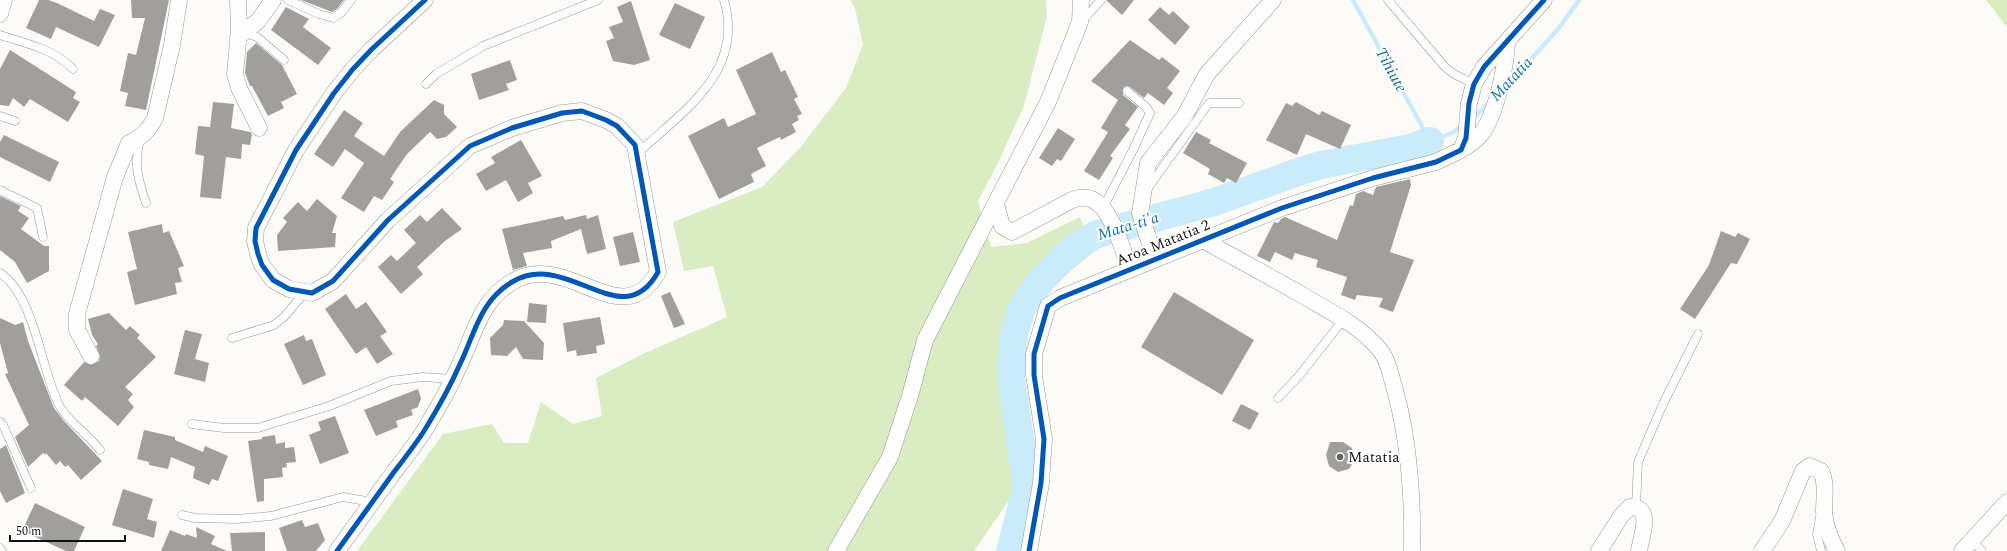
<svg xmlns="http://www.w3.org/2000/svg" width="2007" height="551" viewBox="0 0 2007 551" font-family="Spectral,serif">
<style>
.forest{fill:#d9ecc2}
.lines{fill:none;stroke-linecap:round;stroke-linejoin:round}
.stream{stroke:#caebfa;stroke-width:4.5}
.river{stroke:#caebfa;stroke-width:28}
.building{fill:#a19f9c}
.service-casing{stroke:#979695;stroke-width:9}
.minor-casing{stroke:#979695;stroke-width:17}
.service{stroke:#fffefe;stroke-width:8}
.minor{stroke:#fffefe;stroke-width:16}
.cycleway-casing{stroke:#fff;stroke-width:8}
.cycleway{stroke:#0057b8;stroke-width:5}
.poi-dot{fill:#636362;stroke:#fff;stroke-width:1.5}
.labels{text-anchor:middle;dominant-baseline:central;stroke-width:4;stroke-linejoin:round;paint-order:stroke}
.street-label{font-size:15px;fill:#111;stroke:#fff}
.poi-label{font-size:15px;fill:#111;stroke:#fff;text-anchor:start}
.water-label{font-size:16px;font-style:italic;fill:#0d71af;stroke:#fff}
</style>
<rect width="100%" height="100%" fill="#fcfbf7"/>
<!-- forest -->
<path class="forest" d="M850,0H1046L1047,16L1024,106L997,165L978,201L991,247L1027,243L1080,217L1093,252L1037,300L1029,317L1021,364L1029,410L1032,467L974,551H357L443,434L492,424L504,443H528L541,402L573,424L602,416L596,378L643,354L727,317L713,266L684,271L673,222L762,187L800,148L846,88L863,44L855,8Z
M1986,0H2007V27Z"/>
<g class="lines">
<!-- stream -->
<path class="stream" d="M1353,0L1430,141L1452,133L1463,125
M1506,87L1559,28L1579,0
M1471,120L1490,102"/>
<!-- river -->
<path class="river" d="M1010,551L1027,486L1011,378L1014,334L1022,308L1039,283L1072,249L1097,234L1214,202L1301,171L1321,165L1410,148L1430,141"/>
</g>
<!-- building -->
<path class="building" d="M39,0H48L57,3L94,21L100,9L115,15L99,47L56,27L51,39L26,28Z
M131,0H169L146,110L125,106L128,93L120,91L128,53L136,55L145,18H132Z
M301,0H344L337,9L332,12Z
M1106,0H1134L1122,15Z
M631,1L650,60L634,65L613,61L606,41L614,38L609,27L623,22L617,7Z
M675,3L705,17L690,49L659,35Z
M286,7L309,19L303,27L331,48L318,65L271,30Z
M1160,7L1169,15L1173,11L1190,27L1175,45L1148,20Z
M1130,40L1159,60L1162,57L1180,71L1167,88L1173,93L1164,105L1148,93L1144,98L1130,87L1126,86L1123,88V95L1138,107L1125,125L1130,129L1110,156L1113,158L1099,180L1084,171L1108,132L1101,128L1118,100L1091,81Z
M256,43L282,65L297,94L281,102L284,108L268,116L252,86H250L245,73L247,52Z
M10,50L76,92L73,98L80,102L68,122L30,99L24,107L13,98L9,106L0,105V69Z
M772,52L781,72L785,70L798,97L794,99L802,114L797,116L799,120L792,124L796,132L781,140L780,137L757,148L766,166L751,174L754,182L719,199L688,136L724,118L728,127L756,114L736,70Z
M510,60L517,80L506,84L509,90L479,100L471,74Z
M434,100L444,105V114L457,127L446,137L437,139L430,132L407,154L390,179L394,182L382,200L374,196L364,212L341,198L364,163L345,149L333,167L314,154L344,110L363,123L354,136L384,156L400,132Z
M213,102L234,104L231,128L250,132L252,134L250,145L242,144L241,159L226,157L221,199L200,197L204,156L195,154L198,126L210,127Z
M1296,102L1319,115L1322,111L1351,125L1340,149L1306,134L1297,155L1266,140L1286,103L1292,106Z
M1058,128L1075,139L1061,161L1057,159L1052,166L1039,158Z
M1196,132L1211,140L1209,143L1247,163L1236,183L1227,178L1224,183L1208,174L1210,169L1183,153Z
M4,135L59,162L50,182L0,157V142Z
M521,140L542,176L528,183L533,193L518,202L506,180L486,191L476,174L495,163L491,157Z
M1410,179L1411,185L1390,252L1414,260L1393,312L1379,307L1383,298L1357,295L1355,300L1341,295L1347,277L1316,267L1318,260L1295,253L1292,260L1275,252L1270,262L1257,256L1274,222L1278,223L1281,219L1285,217L1337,240L1350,205L1353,206L1356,194L1363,191L1373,195L1376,187Z
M0,196L21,206L18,211L29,218L21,229L44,246H49V271L27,283L15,262L0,250Z
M317,199L337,216L332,233H336L335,247L278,251L277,235L287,222L283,218L298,202L307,211Z
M442,208L462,229L445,241L417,267L423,274L401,294L378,267L391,255L397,261L416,243L404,230L420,215L427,222Z
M586,215L587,219L598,215L606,249L587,254L581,229L551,241L552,248L523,253L527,266L513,270L502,229L563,216L565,220Z
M162,224L163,233L169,231L184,266L178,268L182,282L175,283L177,294L135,305L127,272L137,269L128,232Z
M1721,231L1735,237L1738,233L1750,239L1737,264L1731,263L1695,319L1680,309L1709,265Z
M633,232L640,262L620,266L613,237Z
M670,292L685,324L674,328L661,296Z
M1174,292L1254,340L1222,395L1141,347Z
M346,294L356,309L366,302L387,332L380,336L393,354L377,364L366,347L356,354L325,309Z
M529,303L547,305L546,323L527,322Z
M109,313L126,330L130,326L140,335L137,338L156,357L125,387L133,394L128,400L134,407L118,426L85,397L82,401L64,385L84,362L91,365L99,361L100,356L96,346L98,344L92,335L88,319Z
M600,317L605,344L596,346L597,353L577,356L576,350L567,352L563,323Z
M0,318L15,325L23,322L28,341L54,408L64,421L102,461L81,480L68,465L65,467L60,461L56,465L46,453L45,455L43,453L28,467L15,437L29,425L5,374L8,373L0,343Z
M504,320L524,321L544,343L543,360L523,359L516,347L507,356L491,355L490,338L503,325Z
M185,330L202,334L195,359L209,363L205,382L174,374Z
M304,335L306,341L312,339L326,375L303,385L284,344Z
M418,389L421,398L418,407L411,410L413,415L396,421L398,427L376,436L364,410Z
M1241,404L1259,413L1250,430L1232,421Z
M335,416L349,453L320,464L309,435L321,430L318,422Z
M144,430L175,437V440L203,452L205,446L228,456L218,481L212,479L209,485L193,478L195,467L171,457L168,469L149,465V462L137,459Z
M275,435L276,444L285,442V448L294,447L296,462L286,463L287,467L282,468L283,477L264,479V501L257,502L248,441L262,439V437Z
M1330,442H1343L1352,448L1355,459L1349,469L1338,472L1329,466L1326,455Z
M6,445L25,493L6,503L0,491V449Z
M123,489L153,499L147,519L157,522L154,538L112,525Z
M35,503L85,527L74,551H66L22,531Z
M302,520L305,527L318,523L325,540L316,551H287L279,528Z
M196,527L215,536L211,544L227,551H161L170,530L185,536L186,534L197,538Z
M265,532V551H232L230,533Z"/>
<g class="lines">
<!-- service casing -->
<g class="service-casing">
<path id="service" d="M288,0L319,14L333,18L341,13L351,0
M1388,0L1444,66L1454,74L1474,84
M1082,21L1101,0
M245,32L257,37L284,60
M0,35C25,43 54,49 73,69
M426,84L436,74L483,46L598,0
M0,116L15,121
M140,138C134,166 137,176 146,203
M638,153C684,110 745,72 724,0
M1148,188L1209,103H1239
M0,190L37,208L43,237
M1103,208L1133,150L1150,113L1146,107L1127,91
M0,273C35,296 40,367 59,405C68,422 88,434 100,450
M232,338L274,325L284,317L305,292
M1278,398L1299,376L1343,320
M0,422L3,425L31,488
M192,424L224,428H258L329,406L391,381L423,377L452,379
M1636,507L1638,462L1663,404L1698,334
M182,515L195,518L237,519L271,516L343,497L372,502
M1820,517L1817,534L1821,551
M1971,539L1982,551
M0,548L2,551"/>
</g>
<!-- minor casing -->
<g class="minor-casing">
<path id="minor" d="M238,0L239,31L235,74L239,88L259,128
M0,14L4,0
M238,37L258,21L273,0
M1461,150C1470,144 1479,139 1484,130C1497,109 1506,66 1507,43
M996,204L1002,226L1012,232L1072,200C1108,185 1120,245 1130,269
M1201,239C1235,258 1269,276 1302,295C1329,311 1359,325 1379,349C1387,358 1390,371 1393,383C1409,437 1413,495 1412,551
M1155,259L1140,213L1148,163L1184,117L1207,74L1273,0
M91,356L77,330V314L115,177L129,143C142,137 149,130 155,118L172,45L179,0
M337,551C356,525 375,498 394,472C404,459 415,445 424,431C437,410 450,387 460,364C475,333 480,301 512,282C567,248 622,337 658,272L635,145L617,126L606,120L582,111L562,113L512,128L470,146L388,220L333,281L312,293L289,289L273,280L262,265L258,254L255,241L256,228L296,150L334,93L353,69L372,49L425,0
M836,551L890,457L910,396L925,340L1048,102L1080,22L1081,0
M1029,551L1041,483L1044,439L1034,375V354L1048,306L1060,298L1282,208L1373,178L1436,162L1461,150L1466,138L1469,103L1474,84L1484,67L1544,0
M1599,551L1621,516L1630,507C1654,507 1641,536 1639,551
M1762,551L1782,521L1803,471L1810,466L1821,471C1827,484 1824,498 1824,512C1825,525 1831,540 1837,551
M1962,551L2007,502"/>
</g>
<!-- service -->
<use href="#service" class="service"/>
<!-- minor -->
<use href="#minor" class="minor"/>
<!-- cycleway casing -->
<g class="cycleway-casing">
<path id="cycleway" d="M337,551C356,525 375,498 394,472C404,459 415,445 424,431C437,410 450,387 460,364C475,333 480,301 512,282C567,248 622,337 658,272L635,145L617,126L606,120L582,111L562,113L512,128L470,146L388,220L333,281L312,293L289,289L273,280L262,265L258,254L255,241L256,228L296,150L334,93L353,69L372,49L425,0
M1029,551L1041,483L1044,439L1034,375V354L1048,306L1060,298L1282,208L1373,178L1436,162L1461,150L1466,138L1469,103L1474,84L1484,67L1544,0"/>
</g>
<!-- cycleway -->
<use href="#cycleway" class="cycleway"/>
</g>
<!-- markers -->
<circle class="poi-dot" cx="1340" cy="457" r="4"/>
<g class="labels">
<!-- street labels -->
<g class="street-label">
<text transform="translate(1163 243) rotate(-22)">Aroa Matatia 2</text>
</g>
<!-- poi labels -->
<g class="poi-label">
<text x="1348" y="457">Matatia</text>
</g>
<!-- water labels -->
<g class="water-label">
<text transform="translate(1391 70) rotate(61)">Tihiute</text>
<text transform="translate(1511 79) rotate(-47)">Matatia</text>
<text transform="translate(1128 226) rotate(-17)">Mata-ti'a</text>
</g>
</g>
<!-- scale -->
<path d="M10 535v6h115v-6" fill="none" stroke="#111111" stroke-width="2"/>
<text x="16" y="535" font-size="12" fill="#111111" stroke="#ffffff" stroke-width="3" paint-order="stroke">50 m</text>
</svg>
